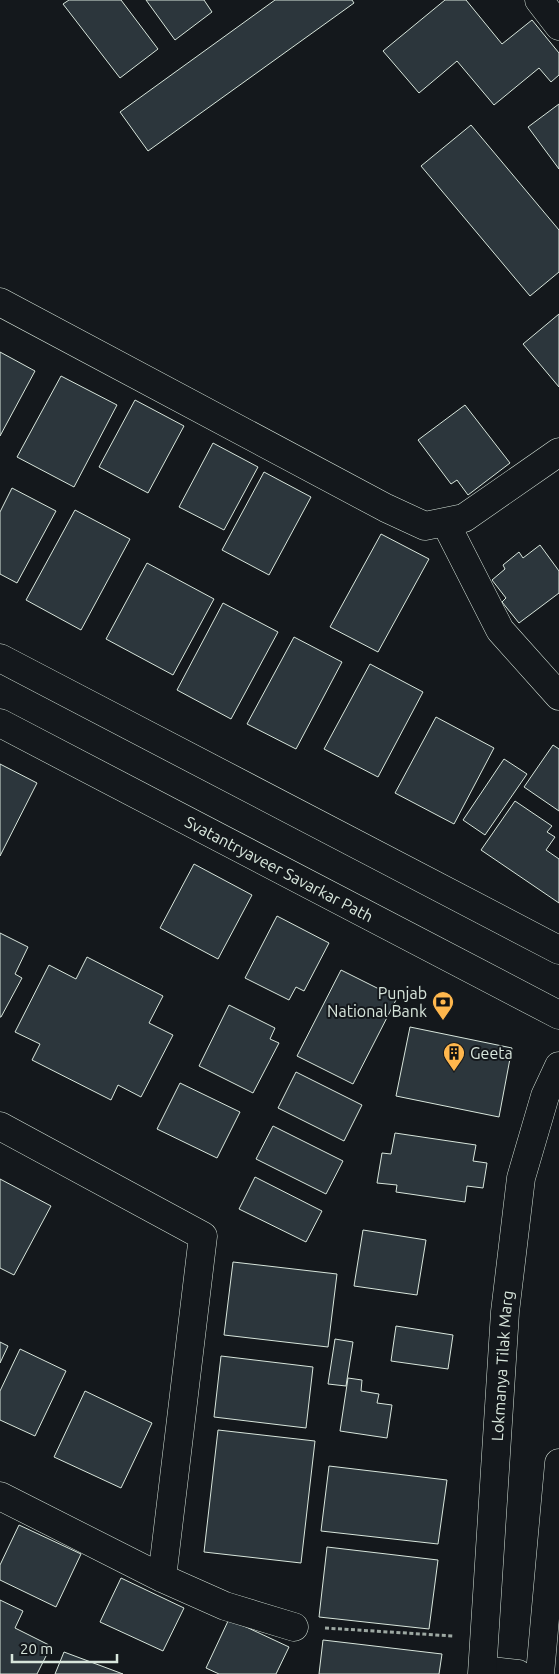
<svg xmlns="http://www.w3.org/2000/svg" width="559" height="1674" viewBox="0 0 559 1674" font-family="Ubuntu,sans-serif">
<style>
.building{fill:#2c363c;stroke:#d8e6dc}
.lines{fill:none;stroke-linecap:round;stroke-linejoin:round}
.minor-casing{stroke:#d8e6dc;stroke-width:29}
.major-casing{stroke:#d8e6dc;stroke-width:29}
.path{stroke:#9da8a2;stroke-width:3;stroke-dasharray:4 2.5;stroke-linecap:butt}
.minor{stroke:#14181c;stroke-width:28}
.major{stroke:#14181c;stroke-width:28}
.labels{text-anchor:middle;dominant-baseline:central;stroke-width:4;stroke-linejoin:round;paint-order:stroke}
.street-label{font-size:16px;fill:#d8e6dc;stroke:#14181c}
.poi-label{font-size:16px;fill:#d8e6dc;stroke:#14181c;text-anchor:end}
</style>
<rect width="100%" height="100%" fill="#14181c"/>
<!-- building -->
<path class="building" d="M69,0H121L158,49L120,78L63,4Z
M146,0H204L212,12L175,40Z
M275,0H352L354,3L148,151L120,112Z
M445,0H466L502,44L532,20L559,53V75L551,82L539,68L494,105L457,61L419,93L383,51Z
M559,104V169L528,127Z
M471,125L559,230V272L530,296L421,166Z
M559,314V387L523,344Z
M0,352L35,371L0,436Z
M61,376L117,405L74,487L17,457Z
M135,400L184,426L148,493L99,467Z
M465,405L510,463L468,495L457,480L451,484L418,440Z
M213,443L258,467L224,530L179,507Z
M264,472L311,497L269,575L222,550Z
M12,488L56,511L17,583L0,574V512Z
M75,510L130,539L81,630L26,600Z
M381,534L429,559L378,652L330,627Z
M540,545L559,571V593L519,623L502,602L506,598L492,580L505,569L503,565L519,552L523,558Z
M147,563L214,599L173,675L106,639Z
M223,603L278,632L231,719L177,690Z
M294,637L342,662L296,749L247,724Z
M370,664L423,692L378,777L324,749Z
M436,717L494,748L454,824L395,793Z
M553,745L559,749V811L524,787Z
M504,759L527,774L485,835L463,820Z
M0,764L37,783L0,856Z
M515,801L552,826L547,832L555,837L546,850L559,859V903L481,850Z
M194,864L252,895L218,959L160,928Z
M277,916L329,943L304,991L296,987L289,1000L245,978Z
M0,933L28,947L15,974L22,978L1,1017H0Z
M87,957L163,996L149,1023L173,1035L141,1097L118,1085L111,1100L32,1060L40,1044L15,1032L49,965L76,979Z
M341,970L397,998L353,1084L297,1056Z
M229,1005L275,1028L270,1039L279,1043L253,1093L199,1066Z
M410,1027L512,1048L499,1117L396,1096Z
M296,1072L362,1105L344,1141L278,1108Z
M180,1083L240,1112L217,1158L157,1129Z
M273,1126L343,1161L326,1194L256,1159Z
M395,1133L476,1145L473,1161L487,1163L483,1188L467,1186L465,1202L396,1192L397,1185L377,1183L382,1153L391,1154Z
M255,1177L322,1211L306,1242L239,1209Z
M0,1179L51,1206L14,1275L0,1268Z
M363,1230L426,1240L417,1295L354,1286Z
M233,1262L337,1274L328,1347L224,1335Z
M396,1326L453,1335L448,1369L391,1361Z
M335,1339L353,1342L346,1386L328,1384Z
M0,1342L8,1346L0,1363Z
M20,1349L66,1371L35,1436L0,1420V1391Z
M221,1356L313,1367L306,1428L214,1417Z
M348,1378L362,1380L361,1391L379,1394L377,1403L392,1405L387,1438L340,1431Z
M85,1391L152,1423L121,1488L54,1457Z
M218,1430L315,1441L301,1563L204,1552Z
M329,1466L447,1480L438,1544L321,1531Z
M19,1525L81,1554L56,1607L0,1580V1565Z
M327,1547L438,1560L429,1629L319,1617Z
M121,1578L184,1608L163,1651L100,1622Z
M0,1600L23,1611L15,1628L51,1646L37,1674H0Z
M229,1619L289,1647L276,1674H219L206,1668Z
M323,1640L442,1654L439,1674H319Z
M64,1652L123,1674H55Z"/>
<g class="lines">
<!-- minor casing -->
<g class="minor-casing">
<path id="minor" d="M539,0L559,26
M0,302L386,508L425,526L464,518L559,452
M445,522L500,630L559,696
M0,1126L203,1236L162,1578
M0,1496L162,1578L225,1606L294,1627
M483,1670L518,1674"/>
</g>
<!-- major casing -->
<g class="major-casing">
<g id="major">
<path d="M0,658L559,950"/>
<path id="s1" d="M0,723L559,1015"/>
<path id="s2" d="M482,1674L505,1312L521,1178L545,1096L559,1066"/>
<path d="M540,1674L559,1463"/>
</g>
</g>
<!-- path -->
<path class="path" d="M325,1628L453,1636"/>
<!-- minor -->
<use href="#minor" class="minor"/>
<!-- major -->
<use href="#major" class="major"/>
</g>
<!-- icons -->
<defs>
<g id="bank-pin" transform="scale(1.125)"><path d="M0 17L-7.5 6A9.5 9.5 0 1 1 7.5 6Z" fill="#ffb74d" stroke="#14181c"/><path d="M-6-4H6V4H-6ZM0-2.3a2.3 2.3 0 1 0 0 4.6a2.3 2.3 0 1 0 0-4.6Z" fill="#111"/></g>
<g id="building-pin" transform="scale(1.125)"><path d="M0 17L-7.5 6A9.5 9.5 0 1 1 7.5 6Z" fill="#ffb74d" stroke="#14181c"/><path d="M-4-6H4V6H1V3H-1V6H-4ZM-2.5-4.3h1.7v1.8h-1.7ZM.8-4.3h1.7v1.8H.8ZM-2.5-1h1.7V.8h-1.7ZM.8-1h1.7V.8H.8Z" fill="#111"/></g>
</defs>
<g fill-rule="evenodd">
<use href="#bank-pin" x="443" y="1002"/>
<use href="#building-pin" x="454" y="1053"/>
</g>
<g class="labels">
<!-- street labels -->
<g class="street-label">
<text stroke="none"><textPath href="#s1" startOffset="315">Svatantryaveer Savarkar Path</textPath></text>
<text stroke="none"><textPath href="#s2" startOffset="309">Lokmanya Tilak Marg</textPath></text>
</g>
<!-- poi labels -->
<g class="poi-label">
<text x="427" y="993">Punjab<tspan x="427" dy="18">National Bank</tspan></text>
<text x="470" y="1053" text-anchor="start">Geeta</text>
</g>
</g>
<!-- scale -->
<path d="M12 1654v8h105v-8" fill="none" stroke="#d8e6dc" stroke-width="2.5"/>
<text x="20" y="1654" font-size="15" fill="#d8e6dc" stroke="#14181c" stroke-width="4" paint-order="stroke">20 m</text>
</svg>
